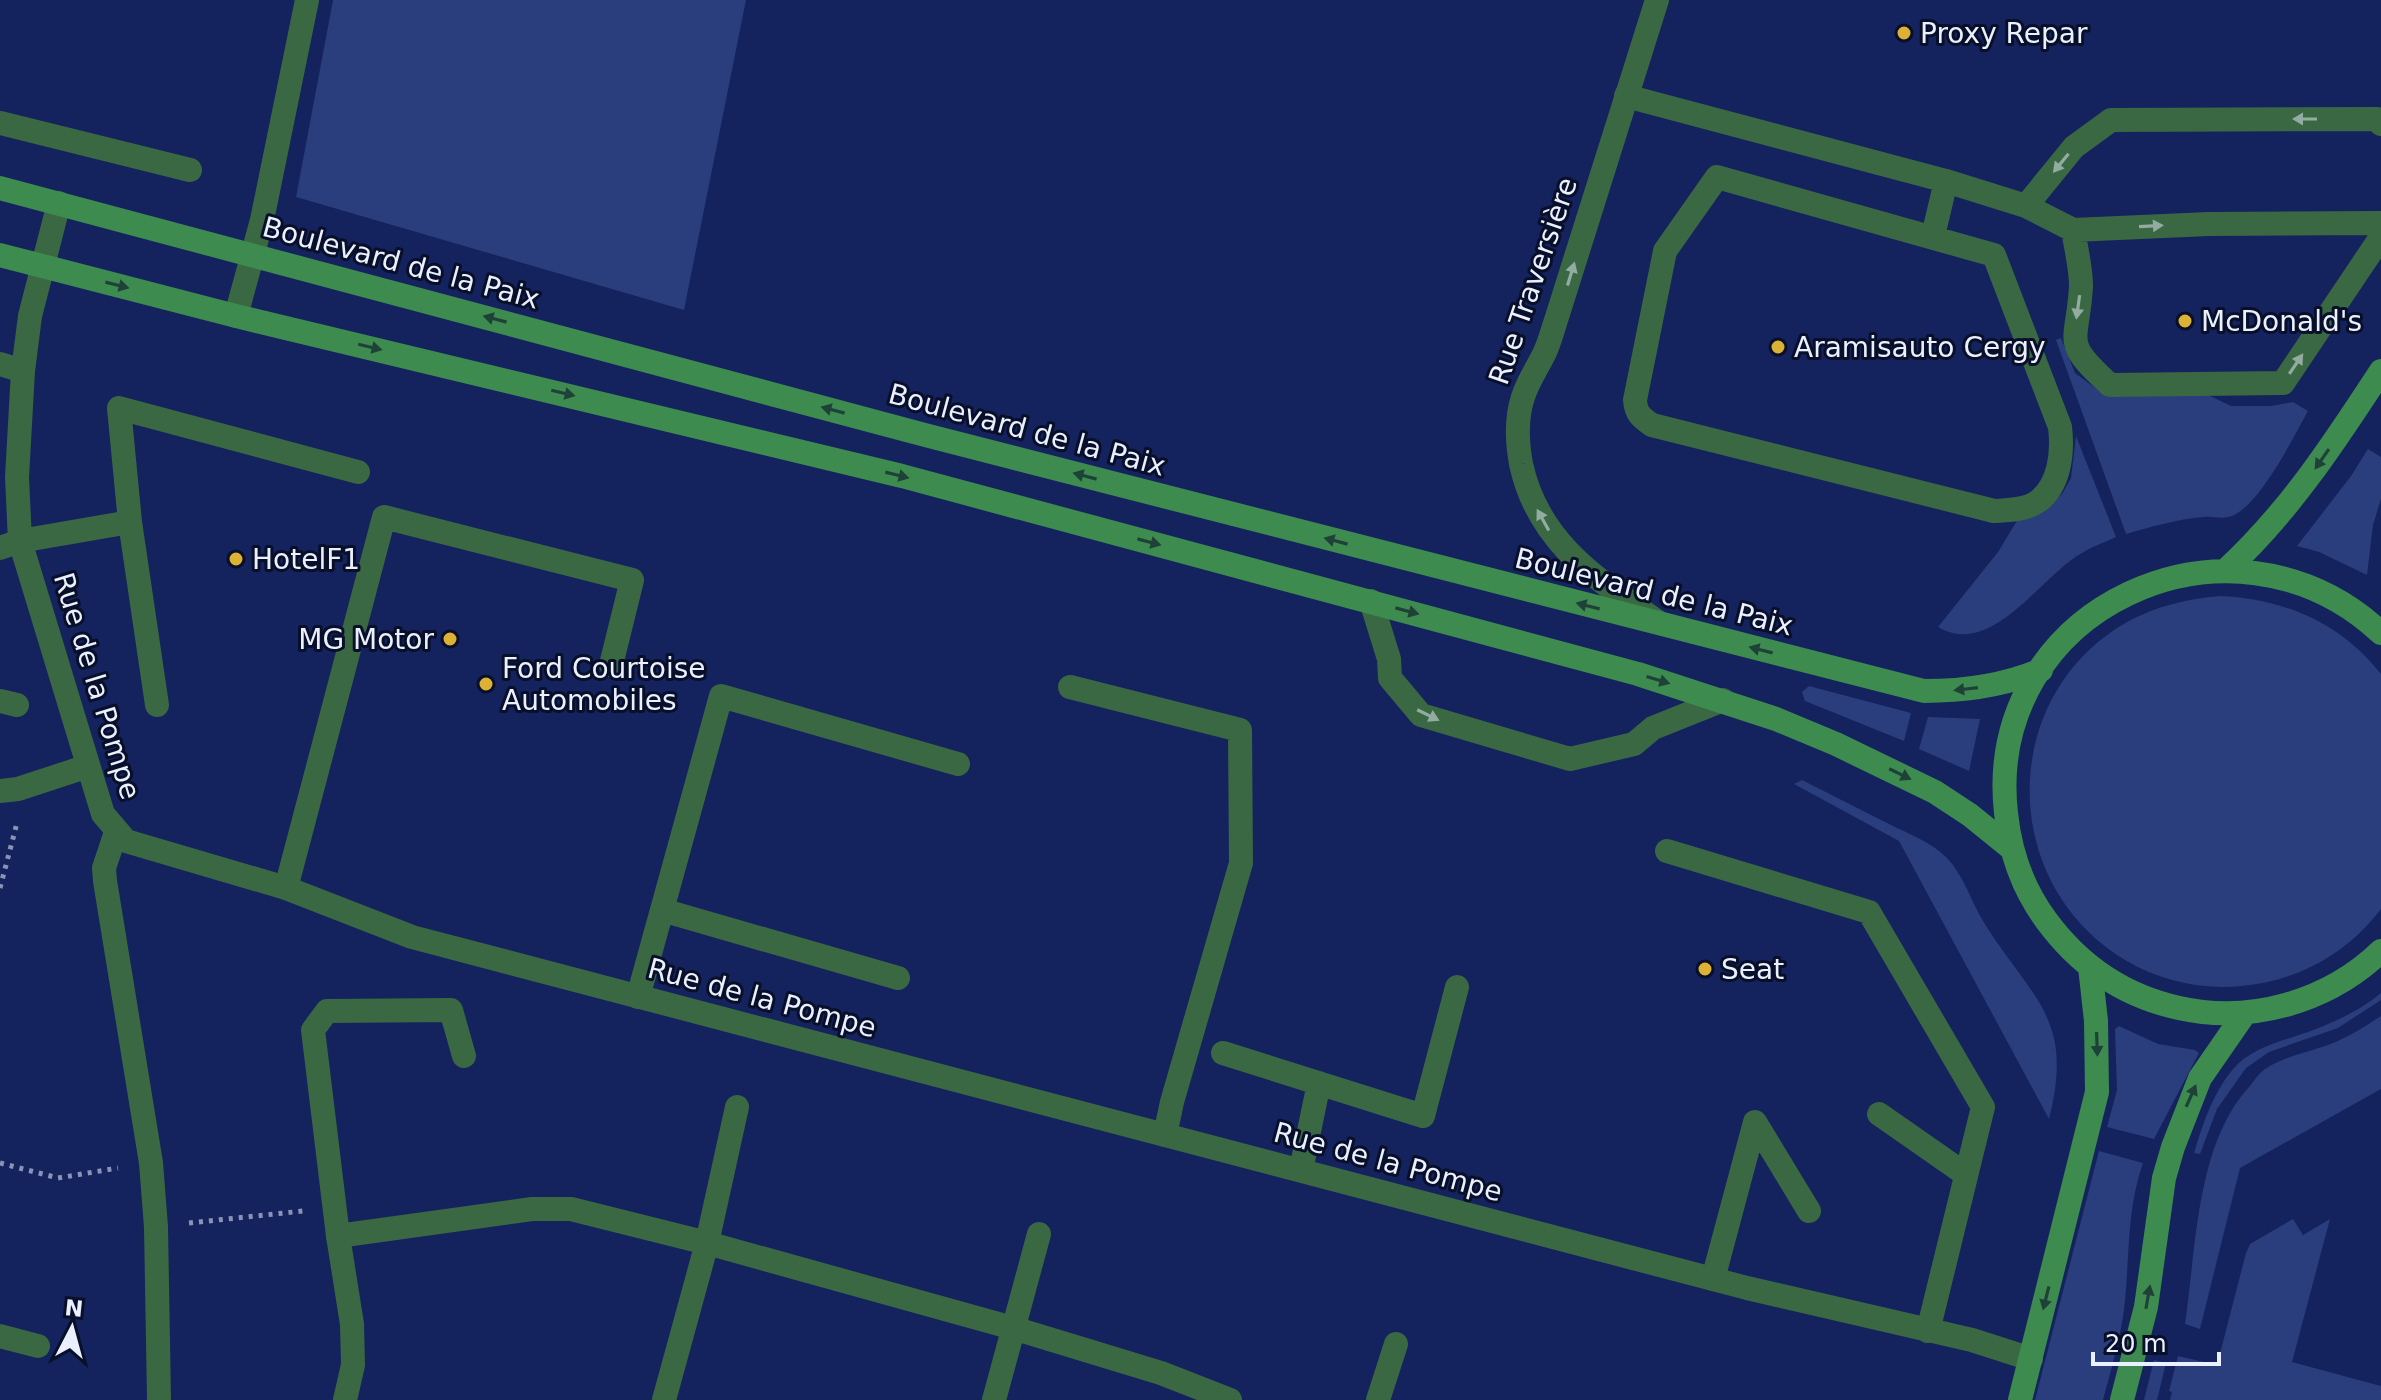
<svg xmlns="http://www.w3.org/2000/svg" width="2381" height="1400" viewBox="0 0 2381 1400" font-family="'DejaVu Sans',sans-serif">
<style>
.green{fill:#2a3d7c}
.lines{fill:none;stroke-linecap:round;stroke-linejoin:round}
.path{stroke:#8993b5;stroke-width:5;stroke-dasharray:4 6;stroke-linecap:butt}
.lane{stroke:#3a6843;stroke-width:24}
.street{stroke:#3a6843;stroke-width:24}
.secondary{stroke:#3e8b4f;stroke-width:24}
.oneway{fill:#92aca1}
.oneway2{fill:#1e4138}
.poi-dot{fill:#ddb133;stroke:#080f29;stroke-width:3}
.labels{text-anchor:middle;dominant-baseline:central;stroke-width:6;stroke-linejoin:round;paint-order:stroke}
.poi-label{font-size:28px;fill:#eaf0ff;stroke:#080f29;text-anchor:start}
.street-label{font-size:28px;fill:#eaf0ff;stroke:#080f29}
</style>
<rect width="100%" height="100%" fill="#14225d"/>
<!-- green -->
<path class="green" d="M333,0H746L684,310L296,197Z
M2061,338L2075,373L2101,392L2204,393L2231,406H2271L2293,402L2308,411C2294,436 2257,512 2228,517C2220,519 2212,516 2204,517C2177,519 2151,527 2126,534L2056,340Z
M2076,436L2116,537C2103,543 2089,548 2077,556C2038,581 1990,658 1938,627L1998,552L2018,519L2046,507L2062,494L2071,478Z
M2368,449L2381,457V499L2373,525L2367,575L2319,552L2297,546L2351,476Z
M2220,596C2284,599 2340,622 2381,674V909C2347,954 2297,981 2242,986C2201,990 2160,981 2125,960C1998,884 1997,696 2127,622C2156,606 2187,599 2220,596Z
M1809,686L1911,713L1904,741L1805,701L1802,692Z
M1928,717L1980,719L1969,771L1919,749Z
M1802,780C1831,795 1860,809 1889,824C1909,834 1931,842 1947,858C1964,876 1971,901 1983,921C2032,1000 2075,1017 2049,1119L1899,841L1794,784Z
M2381,993V1000L2338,1028L2269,1052L2246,1068L2217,1109L2200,1154L2194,1153C2203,1123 2213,1093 2233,1069C2254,1045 2288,1040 2316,1029C2339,1020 2362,1009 2381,993Z
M2381,1016V1089L2240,1168L2200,1329L2185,1324C2196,1250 2196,1144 2249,1087C2254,1081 2259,1073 2265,1069C2283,1057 2308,1052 2328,1045C2347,1038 2364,1027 2381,1016Z
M2119,1026L2158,1044L2195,1050L2199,1053L2154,1139L2107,1127L2117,1090L2115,1029Z
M2099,1151L2143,1163C2126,1211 2130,1260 2124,1310C2120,1340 2111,1370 2103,1400H2035Z
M2293,1219L2303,1235L2330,1219L2292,1362L2381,1386V1400H2170L2172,1392L2169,1391L2178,1356L2217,1365L2246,1253L2250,1244Z
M2154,1360L2166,1363L2157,1400H2144Z"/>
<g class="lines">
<!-- path -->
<path class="path" d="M0,888L17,823
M0,1163L58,1178L118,1168
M189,1223L303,1211"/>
<!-- lane -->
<path class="lane" d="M1626,96L1946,181L2026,206L2073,230L2209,224L2381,223
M0,123L190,170
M1717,177L1994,255L2060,427C2063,452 2060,486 2037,502C2025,510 2008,510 1994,511L1652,425C1641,417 1636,414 1635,400L1665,251Z
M2026,206L2074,147L2111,120L2377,119L2381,124
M2073,230C2076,248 2081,268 2081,286C2078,344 2060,340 2110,385L2283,383L2381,237
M1933,236L1946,181
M236,316L262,220L307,0
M0,364L23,371
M0,548L20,541L130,522
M1371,601L1389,659L1390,678L1421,715L1570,759L1634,744L1653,728L1723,700
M1070,687L1240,730L1241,863L1172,1102L1165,1135
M0,701L17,705
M157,705L130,522L119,408L358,472
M1667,851L1869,912L1983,1107L1928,1331
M286,888L384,517L632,580L611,665
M662,910L898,978
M638,997L721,696L958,764
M1223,1053L1423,1116L1457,987
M1879,1114L1965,1174
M1301,1170L1319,1083
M338,1236L313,1030L327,1011L451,1010L464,1056
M707,1243L737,1107
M1713,1279L1755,1122L1809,1211
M0,1336L38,1346
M994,1400L1039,1234
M1378,1400L1396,1344"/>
<!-- street -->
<path class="street" d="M1657,0L1557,317C1553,329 1550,341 1545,352C1538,367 1528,381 1523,397C1516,418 1517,442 1521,464C1538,543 1597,579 1658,622
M59,203L30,316L23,371L17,477L20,541L103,814L126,841L286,888L412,937L1747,1288L1972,1340L2031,1359
M0,791L18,789L88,766
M116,832L104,868L105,881L151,1163L156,1227L159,1400
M345,1400L353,1365L352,1324L338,1236L532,1209H571L707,1243L1013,1328L1161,1373L1230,1400
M664,1400L707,1243"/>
<!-- secondary -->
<path class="secondary" d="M0,188L925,435L1924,691C1965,691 2003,686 2041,670
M0,255L236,316L902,476L1638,674L1776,719L1836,744L1935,792L1970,815L2012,849
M2226,570C2289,512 2334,443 2381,371
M2381,633C2231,493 1983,608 2006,813C2010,851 2023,889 2046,920C2079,965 2124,996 2179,1008C2251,1024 2328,1002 2381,951
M2020,1400L2097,1092L2096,1021L2090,967
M2122,1400L2146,1307L2164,1178L2173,1147L2200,1078L2245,1013"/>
</g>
<!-- one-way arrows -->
<defs><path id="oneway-solid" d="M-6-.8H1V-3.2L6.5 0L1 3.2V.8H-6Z" transform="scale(2)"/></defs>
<g class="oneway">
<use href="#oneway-solid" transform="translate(2305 119) rotate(180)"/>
<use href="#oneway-solid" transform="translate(2061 163) rotate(129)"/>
<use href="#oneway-solid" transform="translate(2151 226) rotate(-3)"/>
<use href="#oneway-solid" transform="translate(1571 274) rotate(-73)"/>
<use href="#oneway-solid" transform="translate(2078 307) rotate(98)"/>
<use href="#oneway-solid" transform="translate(2296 364) rotate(-56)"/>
<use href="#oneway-solid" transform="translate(1543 520) rotate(-119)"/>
<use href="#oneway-solid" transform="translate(1428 715) rotate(26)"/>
</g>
<g class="oneway2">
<use href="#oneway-solid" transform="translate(117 285) rotate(14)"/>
<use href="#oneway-solid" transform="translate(495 319) rotate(-165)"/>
<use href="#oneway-solid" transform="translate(370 347) rotate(13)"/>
<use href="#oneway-solid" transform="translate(563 393) rotate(13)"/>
<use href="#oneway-solid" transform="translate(833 410) rotate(-165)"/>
<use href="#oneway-solid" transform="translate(2322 459) rotate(125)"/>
<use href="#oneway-solid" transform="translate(897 475) rotate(14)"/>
<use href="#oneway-solid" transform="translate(1085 476) rotate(-165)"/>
<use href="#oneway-solid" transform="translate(1336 541) rotate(-165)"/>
<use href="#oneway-solid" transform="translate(1149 542) rotate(15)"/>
<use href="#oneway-solid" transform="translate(1588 606) rotate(-166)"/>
<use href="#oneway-solid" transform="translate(1407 611) rotate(15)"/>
<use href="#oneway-solid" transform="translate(1761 650) rotate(-166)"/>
<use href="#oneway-solid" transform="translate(1658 680) rotate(17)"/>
<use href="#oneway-solid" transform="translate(1966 689) rotate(173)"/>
<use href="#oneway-solid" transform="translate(1900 774) rotate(26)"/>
<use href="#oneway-solid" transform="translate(2097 1044) rotate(88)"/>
<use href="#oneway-solid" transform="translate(2191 1096) rotate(-66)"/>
<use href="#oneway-solid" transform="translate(2148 1297) rotate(-80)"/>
<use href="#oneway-solid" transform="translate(2046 1298) rotate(104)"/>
</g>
<!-- markers -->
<g class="poi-dot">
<circle cx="1904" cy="33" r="8"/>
<circle cx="2185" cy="321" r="8"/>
<circle cx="1778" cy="347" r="8"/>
<circle cx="236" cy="559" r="8"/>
<circle cx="450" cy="639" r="8"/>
<circle cx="486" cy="684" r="8"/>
<circle cx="1705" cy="969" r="8"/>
</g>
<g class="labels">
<!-- poi labels -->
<g class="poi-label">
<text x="1920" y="33">Proxy Repar</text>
<text x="2201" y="321">McDonald's</text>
<text x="1794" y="347">Aramisauto Cergy</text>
<text x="252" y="559">HotelF1</text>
<text x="434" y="639" text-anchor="end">MG Motor</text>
<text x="502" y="668">Ford Courtoise<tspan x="502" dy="32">Automobiles</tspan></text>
<text x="1721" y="969">Seat</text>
</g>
<!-- street labels -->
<g class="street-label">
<text transform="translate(401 263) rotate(15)">Boulevard de la Paix</text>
<text transform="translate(1533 281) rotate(-71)">Rue Traversière</text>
<text transform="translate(1027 430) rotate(15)">Boulevard de la Paix</text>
<text transform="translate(1654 592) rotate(14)">Boulevard de la Paix</text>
<text transform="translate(97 686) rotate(73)">Rue de la Pompe</text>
<text transform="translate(762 998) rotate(15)">Rue de la Pompe</text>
<text transform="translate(1388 1162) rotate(15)">Rue de la Pompe</text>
</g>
</g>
<!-- north arrow -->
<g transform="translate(72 1328) rotate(6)" stroke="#080f29" stroke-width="6" paint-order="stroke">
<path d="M0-6L14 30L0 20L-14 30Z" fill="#eaf0ff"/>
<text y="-12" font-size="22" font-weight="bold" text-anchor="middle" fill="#eaf0ff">N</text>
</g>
<!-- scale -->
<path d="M2093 1352v12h126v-12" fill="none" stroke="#eaf0ff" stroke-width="4"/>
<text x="2105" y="1352" font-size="24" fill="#eaf0ff" stroke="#080f29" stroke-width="6" paint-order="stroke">20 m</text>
</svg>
